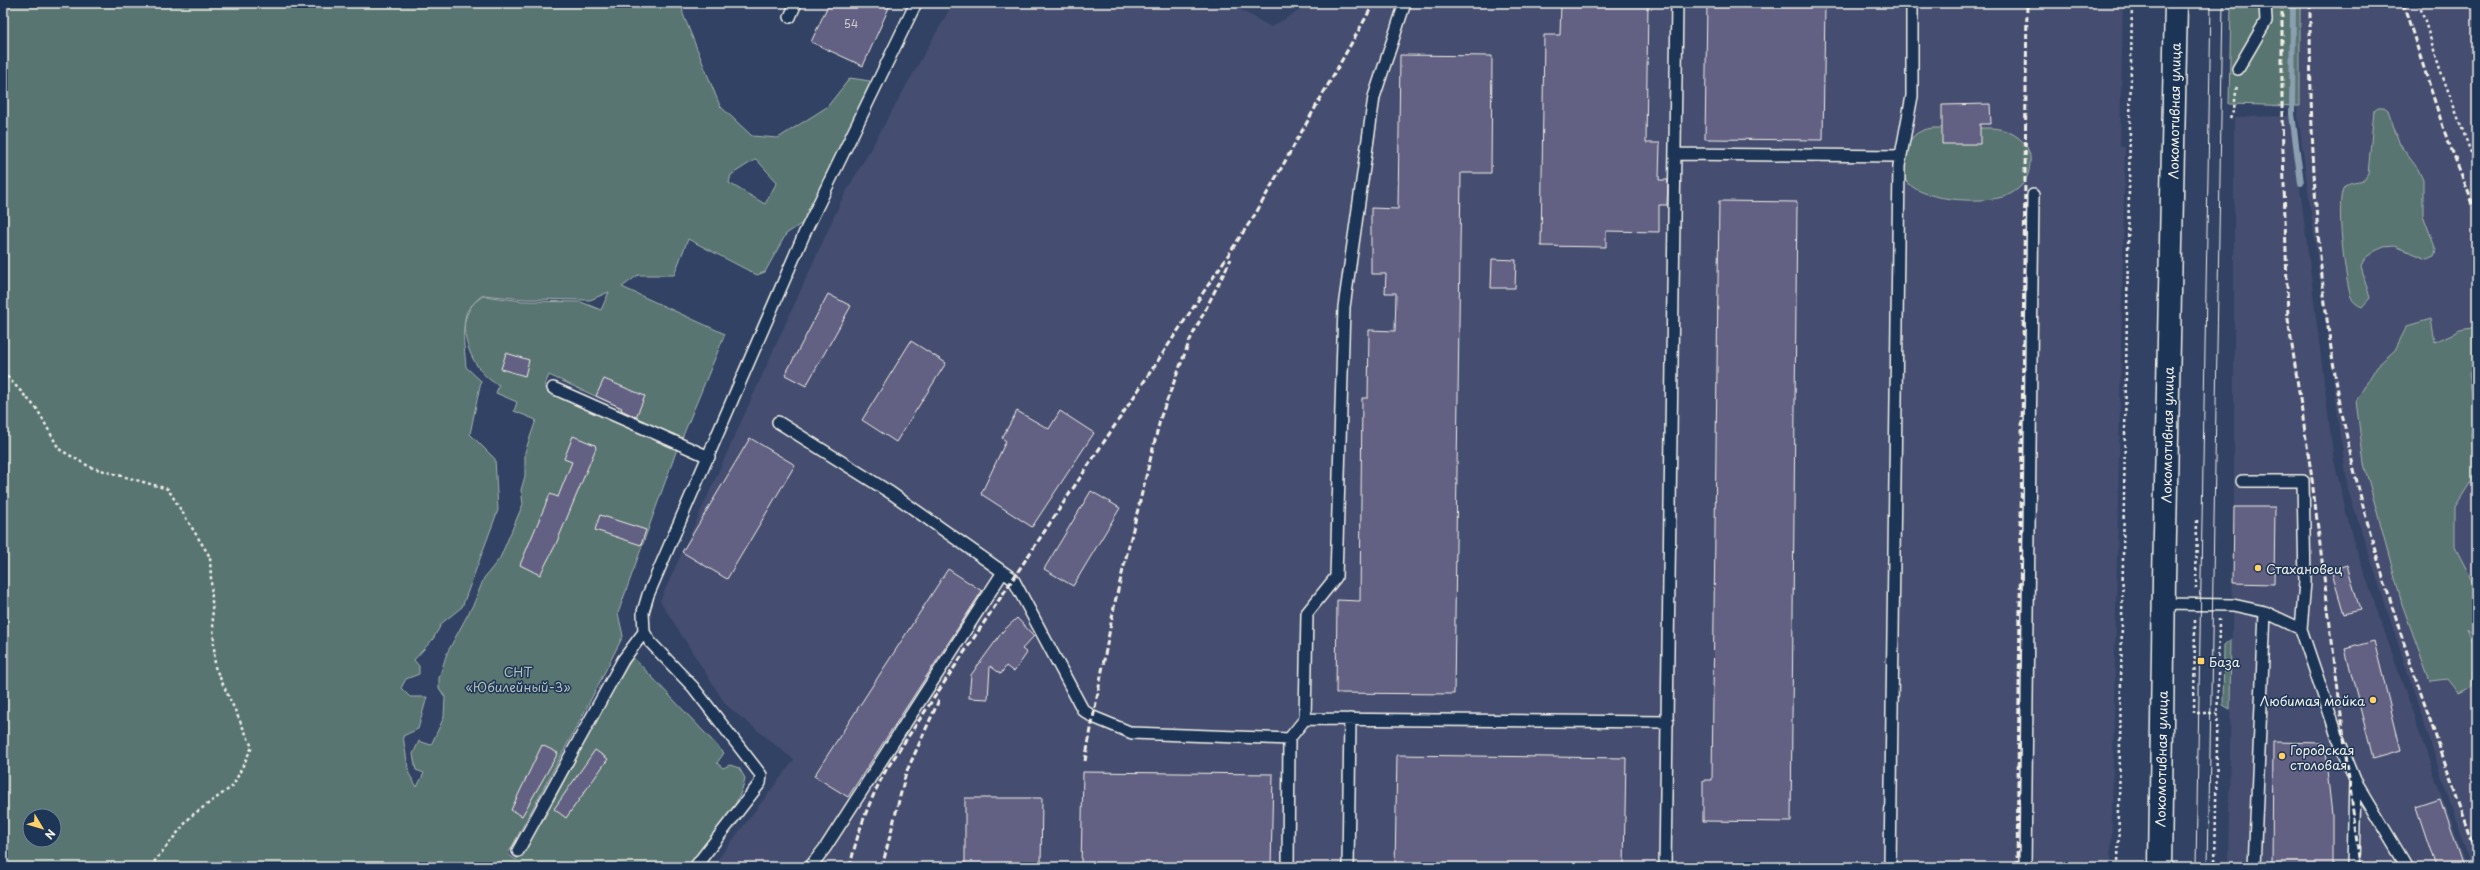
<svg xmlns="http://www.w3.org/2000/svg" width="2480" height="870" viewBox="0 0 2480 870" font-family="'Playpen Sans',sans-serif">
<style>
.built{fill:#444e6f}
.green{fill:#587472;stroke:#a6b2ad;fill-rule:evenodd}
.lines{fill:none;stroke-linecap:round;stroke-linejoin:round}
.stream{stroke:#8a9fb0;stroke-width:6}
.building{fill:#626183;stroke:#f4f1e8}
.service-casing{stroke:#f4f1e8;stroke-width:14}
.primary-casing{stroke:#f4f1e8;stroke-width:25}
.path{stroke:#f4f1e8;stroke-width:2.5;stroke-dasharray:3 3;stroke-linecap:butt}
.service{stroke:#1d3557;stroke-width:11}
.primary{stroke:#1d3557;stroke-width:22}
.tram{stroke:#f4f1e8;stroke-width:1}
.rail{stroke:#f4f1e8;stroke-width:3;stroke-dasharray:6 3;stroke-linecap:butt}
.poi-dot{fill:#ffd166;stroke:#1d3557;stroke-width:1.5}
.labels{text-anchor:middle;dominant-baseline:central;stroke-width:3;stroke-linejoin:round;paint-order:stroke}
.number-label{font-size:11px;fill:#d0cdcf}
.street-label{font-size:13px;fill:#f4f1e8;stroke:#1d3557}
.poi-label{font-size:13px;fill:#f4f1e8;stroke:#1d3557;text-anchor:start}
.park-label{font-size:13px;fill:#b6bfb9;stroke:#1d3557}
</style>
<rect width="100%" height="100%" fill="#324264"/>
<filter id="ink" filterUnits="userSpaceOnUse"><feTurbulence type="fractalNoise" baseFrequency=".025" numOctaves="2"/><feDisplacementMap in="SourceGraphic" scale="8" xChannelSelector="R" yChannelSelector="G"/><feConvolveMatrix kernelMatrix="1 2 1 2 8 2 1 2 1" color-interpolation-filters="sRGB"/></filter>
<g filter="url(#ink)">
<!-- built -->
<path class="built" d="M953,3H1229L1271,27L1302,9L1306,3H2123L2120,147H2125L2111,867H712L794,760L726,705L660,601L841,201Z
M2273,3H2477V867H2471L2348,490L2297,108L2273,107Z
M2291,116L2334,461L2353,540L2466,867H2228L2234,506V117Z"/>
<!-- green -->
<path class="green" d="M3,3H682L683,14L720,106L752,136L778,138L827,107L850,78L870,81L868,100L804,222L786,234L765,272L757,275L688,239L674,275H638L622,287L725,334L682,438L618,411L619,407L549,375L544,387L677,449L618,613L623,636L584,713L508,854L516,860L545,817L603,707L633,657L724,753L717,763L723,768L730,765L739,768L745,778C739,811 708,840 688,867H3ZM756,159L777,182L765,204L729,183L731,175ZM609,292L601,310L581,302L523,301L483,296C477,300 468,307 466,314C459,338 476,376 499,385L496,393L517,402L514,411L536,420L525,452V476L521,490L523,504L500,558L484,578L474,603L447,653L439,678V688L445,697L444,717L431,745L419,741L413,754L416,770L424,773L417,787L409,774L403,736L418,729L427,697H410L401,688L406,679L419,674V666L414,660L433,639L442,623L462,607L498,510L495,459L470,434L481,381L466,367C464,339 457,313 483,295L524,299L590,300ZM30,816H54V840H30Z
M2231,3H2300V106L2229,104Z
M2378,107H2384L2388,110L2400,145L2418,169L2423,180V215L2436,250L2434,256L2427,259L2395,246L2384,247L2375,251L2365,258L2361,267L2370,298L2362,307C2357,305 2353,302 2351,297C2345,281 2335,198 2344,187C2349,181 2357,182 2364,180L2368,174L2374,110Z
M1932,128H1993C2007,129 2025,138 2029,152C2031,158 2030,164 2029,170C2027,182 2018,191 2006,196C1984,204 1914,202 1904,177C1902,171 1905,160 1906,153C1909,137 1916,131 1932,128Z
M2431,319L2435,342L2460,330L2477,327V369L2469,373L2475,413L2471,435L2477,472L2455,507V547L2477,590V639L2467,630L2475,649L2472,686L2458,693L2447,679L2430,681L2402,604L2364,464L2356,401L2377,366L2395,350L2407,326Z
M2231,639L2230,709L2223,705L2224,645Z"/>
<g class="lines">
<!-- stream -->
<path class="stream" d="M2293,3L2292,114L2301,183"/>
</g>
<!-- building -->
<path class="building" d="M829,3H891L863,66L811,42Z
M1561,3H1648L1646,143H1660L1659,180H1668L1667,205H1659V232L1606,231V247L1541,246L1544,35H1560Z
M1707,3H1825L1823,140L1705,139Z
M1400,55L1492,56L1491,173H1461L1454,694L1336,693L1337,600L1360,601L1362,398H1368L1369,330L1395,331L1396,293H1385L1386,274H1371V208L1398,209Z
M1990,104L1991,124H1980V144H1942V105Z
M1719,201L1797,202L1791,822L1703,821V780H1712Z
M1492,259L1516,260L1515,288H1491Z
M828,294L851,306L806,386L785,375Z
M911,341L946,363L896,442L862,420Z
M506,353L529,360L525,376L501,369Z
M604,379L645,396L636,417L621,410L622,408L596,396Z
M1017,411L1049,429L1060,411L1094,433L1032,527L981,494L1006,441L1002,438Z
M573,436L595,445L596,448L556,544L540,575L520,565L550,494L558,497L572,462L564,459Z
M750,438L795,465L727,579L682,552Z
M1091,491L1120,508L1073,586L1044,569Z
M2234,507H2275L2274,584L2233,583Z
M600,515L646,530L641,545L595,530Z
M2347,565L2360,610L2344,614L2331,570Z
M948,569L982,591L848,797L814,776Z
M1017,618L1034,636L1022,649L1027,653L1014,672L1006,666L1001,674L990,666L988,699L969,698L971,675L1003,631Z
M2374,641L2401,750L2373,758L2345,649Z
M2273,742L2324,743L2332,815V867H2272Z
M542,745L558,753L522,816L511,810Z
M595,750L608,759L566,818L554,809Z
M1397,755L1626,758L1624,867H1395Z
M1083,772L1273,774L1271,867H1081Z
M965,798H1042L1041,867H965Z
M2440,799L2463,867H2436L2416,807Z"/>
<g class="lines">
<!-- service casing -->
<g class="service-casing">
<path id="service" d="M790,17L796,3
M2238,69L2266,21L2265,3
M1675,154L1901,156
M553,388L709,457
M778,422L891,493L1013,579L1083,710L1093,717L1132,733L1289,739L1305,719L1307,613L1336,577L1344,307L1374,97L1405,3
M2242,481H2303L2305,582L2301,629
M2163,604L2233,605L2265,612L2301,629L2338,738L2355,780L2407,867
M1305,719L1668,722
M518,851L623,660L644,632
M695,867L760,783L761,775L693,687L650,642L644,632L643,612L648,595L805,232L916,3
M810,867L825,848L1003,572
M1288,867L1289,739
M1348,867L1350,719
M1665,867L1677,3
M1890,867L1899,166L1912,96V3
M2025,867L2033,195
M2254,867L2265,612
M2353,867L2355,780"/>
</g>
<!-- primary casing -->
<g class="primary-casing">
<path id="primary" d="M2160,867L2164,580L2176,3"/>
</g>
<!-- path -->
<path class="path" d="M2419,3L2440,69L2477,169
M2230,119L2234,109L2237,84
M3,372L37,409L59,449L90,467L168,489L210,557L215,667L252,747L233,786L191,816L150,867
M2196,589L2197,519
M2195,620L2194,713H2217
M2118,867L2132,3
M2215,867L2219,619"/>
<!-- service -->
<use href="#service" class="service"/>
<!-- primary -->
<use href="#primary" class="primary"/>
<!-- tram -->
<path class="tram" d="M2196,867L2211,3
M2208,867L2223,3"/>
<!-- rail -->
<path class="rail" d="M2282,3V117L2288,319L2311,472L2360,867
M2310,3C2310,142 2316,281 2343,418C2372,568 2428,711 2477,855
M2403,3L2445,133L2477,214
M1085,761L1115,602L1161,416L1190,340L1231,259
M850,867C857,833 869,801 886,770L1256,213L1374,3
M882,867L906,773L939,700
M2017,867L2027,3"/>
</g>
</g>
<!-- markers -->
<g class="poi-dot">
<circle cx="2258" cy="568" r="4"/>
<rect x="2197" y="657" width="8" height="8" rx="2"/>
<circle cx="2373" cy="700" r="4"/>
<circle cx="2282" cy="756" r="4"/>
</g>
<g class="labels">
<!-- number labels -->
<g class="number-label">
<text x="851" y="23">54</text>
</g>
<!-- street labels -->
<g class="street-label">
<text transform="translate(2174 111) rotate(-89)">Локомотивная улица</text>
<text transform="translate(2167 435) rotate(-89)">Локомотивная улица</text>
<text transform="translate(2161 759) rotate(-89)">Локомотивная улица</text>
</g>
<!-- poi labels -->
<g class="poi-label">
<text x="2266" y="568">Стахановец</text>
<text x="2209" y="661">База</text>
<text x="2365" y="700" text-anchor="end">Любимая мойка</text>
<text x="2290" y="749">Городская<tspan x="2290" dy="15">столовая</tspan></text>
</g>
<!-- park labels -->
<g class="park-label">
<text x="518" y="671">СНТ<tspan x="518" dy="15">«Юбилейный-3»</tspan></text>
</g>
</g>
<!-- margin -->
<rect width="2480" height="870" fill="none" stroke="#1d3557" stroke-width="16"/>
<rect x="8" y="8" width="2464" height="854" fill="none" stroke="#f4f1e8" stroke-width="1.5" filter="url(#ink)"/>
<!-- north arrow -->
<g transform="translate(42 828) rotate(128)"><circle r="19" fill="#1d3557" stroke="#738091"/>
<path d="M0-3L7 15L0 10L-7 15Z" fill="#ffd166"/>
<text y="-6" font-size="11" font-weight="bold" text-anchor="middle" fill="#f4f1e8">N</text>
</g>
</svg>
